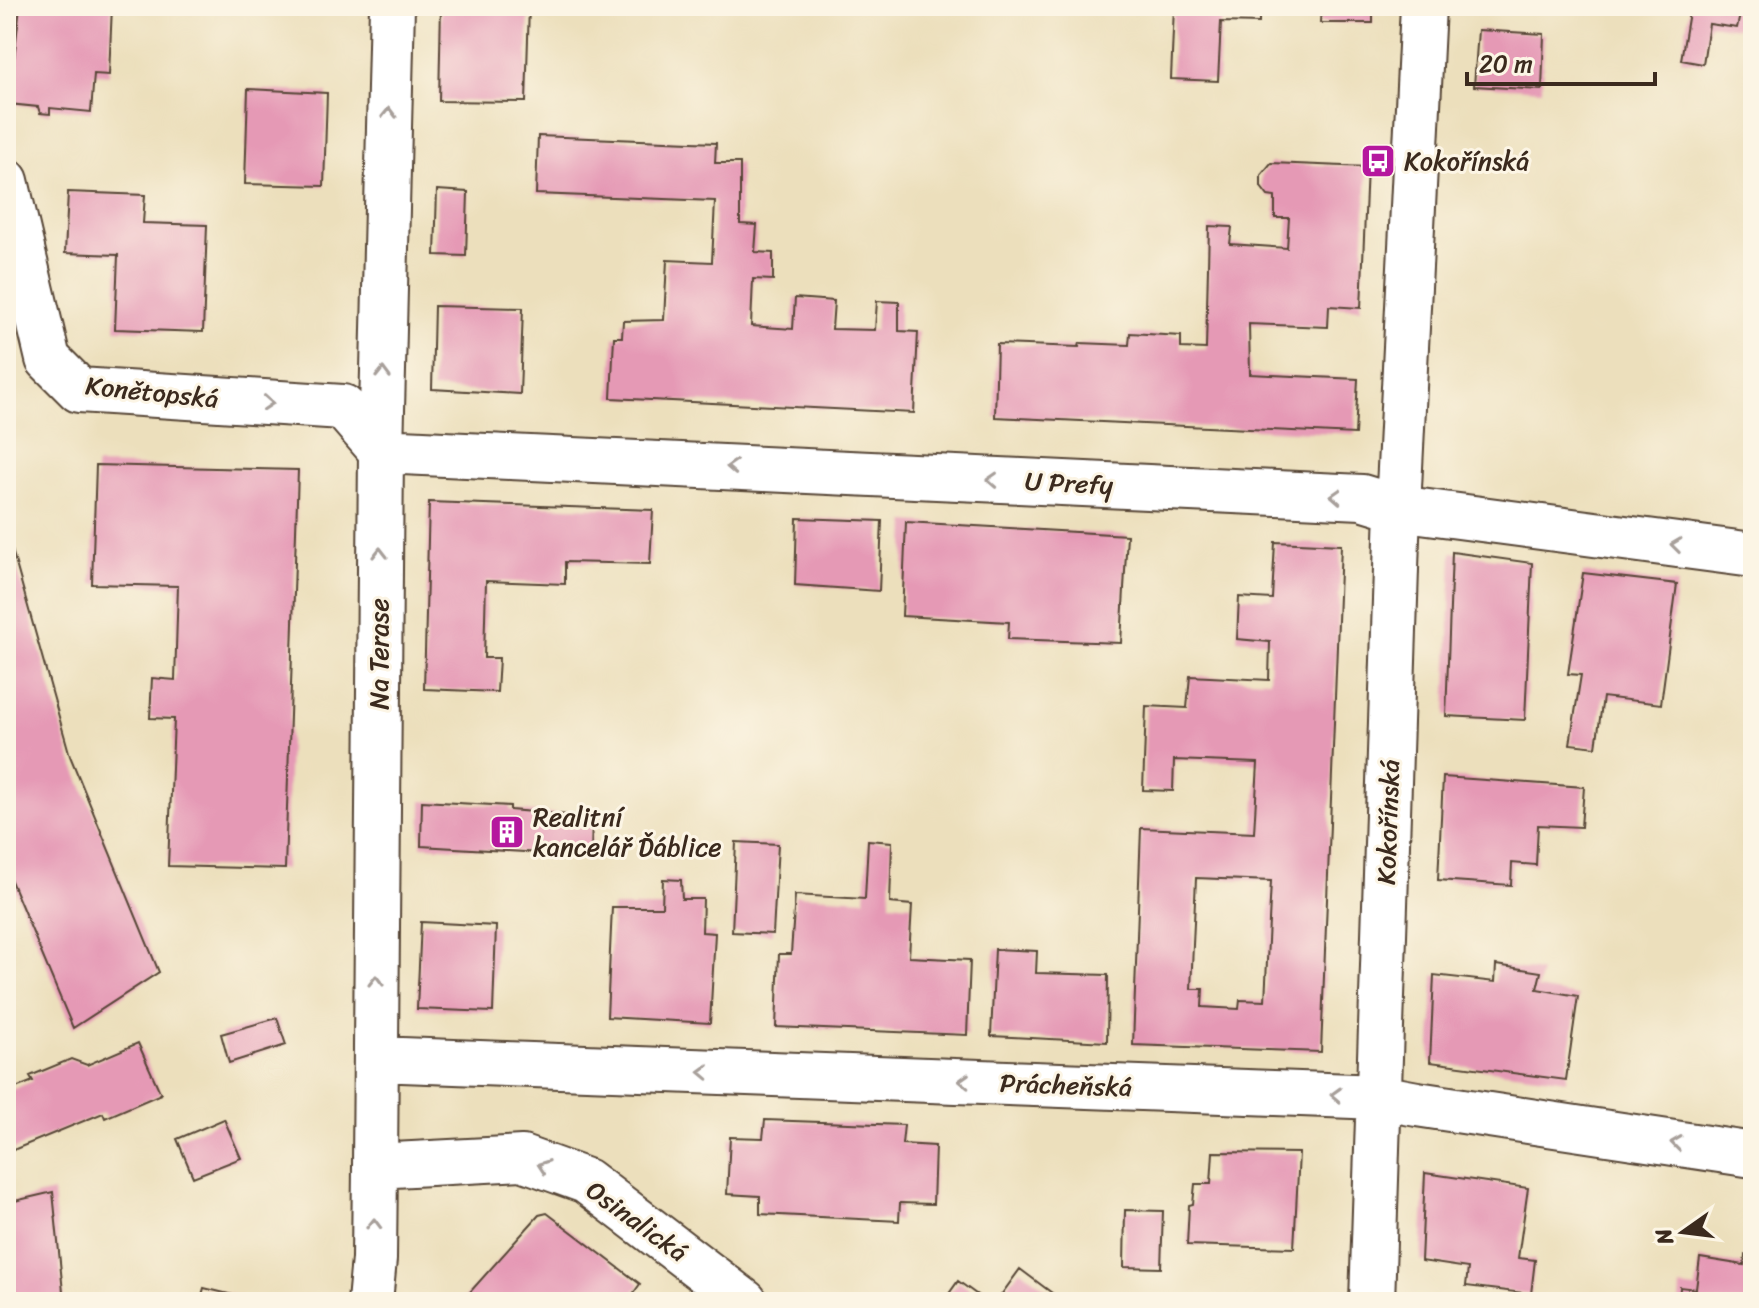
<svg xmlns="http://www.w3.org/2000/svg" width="1759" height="1308" viewBox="0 0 1759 1308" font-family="Sriracha,sans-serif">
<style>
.building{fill:#e599b5;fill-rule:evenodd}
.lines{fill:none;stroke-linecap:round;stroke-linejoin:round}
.street-casing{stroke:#564536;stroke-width:48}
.street{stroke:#fff;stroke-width:44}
.oneway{stroke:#a79f9a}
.labels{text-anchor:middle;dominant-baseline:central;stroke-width:6;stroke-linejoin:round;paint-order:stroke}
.poi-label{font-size:26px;fill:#3b2a1e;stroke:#fcf5e5;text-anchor:start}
.street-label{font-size:26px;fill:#3b2a1e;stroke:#fcf5e5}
</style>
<rect width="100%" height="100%" fill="#fcf5e5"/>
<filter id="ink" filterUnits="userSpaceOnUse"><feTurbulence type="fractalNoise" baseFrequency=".0125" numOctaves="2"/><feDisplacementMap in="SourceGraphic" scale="16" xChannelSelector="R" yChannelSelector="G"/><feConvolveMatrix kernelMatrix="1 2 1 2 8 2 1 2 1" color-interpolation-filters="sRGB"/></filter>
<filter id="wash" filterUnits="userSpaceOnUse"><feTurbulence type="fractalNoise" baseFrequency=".006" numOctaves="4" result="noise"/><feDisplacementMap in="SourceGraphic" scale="32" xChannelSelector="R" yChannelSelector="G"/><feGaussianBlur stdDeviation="1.8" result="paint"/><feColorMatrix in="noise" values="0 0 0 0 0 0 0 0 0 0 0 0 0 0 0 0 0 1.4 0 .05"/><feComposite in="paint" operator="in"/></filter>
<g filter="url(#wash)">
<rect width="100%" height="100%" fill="#ecdfbc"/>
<g id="blocks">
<!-- building -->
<path class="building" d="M20,6H112L109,75L94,74L91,112L50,108V114L40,113L38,107L9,104Z
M441,6H529L526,102L439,101Z
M1174,6H1259V23L1221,22L1218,81L1171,79Z
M1321,6H1373V23H1320Z
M1690,6H1742L1737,28L1709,24L1703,64L1681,60Z
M1478,30L1544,34L1542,90L1474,86Z
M248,89L327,93L324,186L245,184Z
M538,136L716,143L715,163H740V224L757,225L755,252L773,253V280L753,279L751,326L793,329L795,298L834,301L832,329L875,330L877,301L899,302V331L918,332L914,413L611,398L614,337H622L623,321L664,320L667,260L712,262L715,201L536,194Z
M1271,163L1367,167L1361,308L1329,306L1328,327L1249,324L1250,374L1358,379L1355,434L995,417L997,344L1079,347L1080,343L1129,345L1130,333L1181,336V348L1206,349L1209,226L1232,227L1230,244L1287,248L1289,218H1275V197L1268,196L1261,187V175Z
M437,190L468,192L466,256L435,255Z
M68,192L145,195L143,223L207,225L203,332L115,329L118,255L65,253Z
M434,306L523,308L520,394L432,389Z
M96,465L298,470L285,869L168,866L174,719L150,718L152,678L175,680L178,586L92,584Z
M429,502L653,510L650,564L565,562V584L486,581L484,658H499L497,692L424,689Z
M797,518L882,521L879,591L795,585Z
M906,522L1127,535L1121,643L1008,639L1009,622L902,616Z
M7,532L70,756L159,972L73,1028L6,869Z
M1275,542L1341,545L1321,1052L1133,1045L1141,828L1254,833L1258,763L1174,760L1173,791L1143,790L1146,706L1187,708L1190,676L1269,680L1270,642L1237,639L1239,597L1272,599ZM1196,878L1271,881L1265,1001L1240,1000L1239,1009L1202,1007L1203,989H1191Z
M1452,552L1532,563L1525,720L1446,716Z
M1583,573L1677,584L1661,704L1603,697L1596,747L1570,744L1581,675L1568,674Z
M1443,777L1584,787L1581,827L1538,825L1536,865L1512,863L1511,885L1438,880Z
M422,801L510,806V810L592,817L591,856L421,846Z
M868,840L892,842L890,903L912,905L909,957L970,960L967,1035L776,1027L779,954H791L795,895L865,899Z
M736,842L778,844L773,934L732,932Z
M663,879L681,880L682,899H703L702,932L715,933L710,1023L607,1017L612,907H662Z
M421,922L496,926L493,1012L417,1009Z
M995,949L1037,951L1036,973L1108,975L1107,1042L991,1036Z
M1496,965L1541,972L1537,989L1578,996L1566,1080L1430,1062L1434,975L1495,982Z
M277,1018L286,1045L229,1063L221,1034Z
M138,1043L161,1094L105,1118L103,1113L6,1153V1092L33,1081L30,1076L71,1059L87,1065Z
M224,1119L241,1158L193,1177L177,1139Z
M765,1120L904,1125L902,1144L935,1146L933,1204L900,1203L899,1221L760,1214V1196L727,1194L730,1137L763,1138Z
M1213,1152L1299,1153L1294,1248L1187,1245L1189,1205L1193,1204L1195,1184H1211Z
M1425,1173L1528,1188L1518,1258L1535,1260L1531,1294L1466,1286L1468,1268L1421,1261Z
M53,1192L64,1302H6V1203Z
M1125,1210L1163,1211L1161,1268L1124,1267Z
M547,1213L640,1284L627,1302H461L539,1215Z
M1745,1255L1753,1256V1302H1679L1680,1287L1696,1289L1700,1258L1744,1265Z
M1020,1269L1064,1302H996Z
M958,1281L987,1302H943Z
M204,1288L258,1301L257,1302H200Z"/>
</g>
</g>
<g filter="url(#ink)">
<use href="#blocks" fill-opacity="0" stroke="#564536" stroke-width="2"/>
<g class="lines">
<!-- street casing -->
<g class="street-casing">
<path id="street" d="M6,181L48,359L79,390L343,407L381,451
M381,451L1362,497L1398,508L1753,555
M376,1059L1379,1097L1417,1104L1753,1155
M375,1166L522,1158L586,1181L745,1302
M370,1302L374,1259L375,1166L381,451L392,6
M1372,1302L1398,508L1423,6"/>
</g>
<!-- street -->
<use href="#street" class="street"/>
</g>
<!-- one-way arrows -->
<defs><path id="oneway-chevron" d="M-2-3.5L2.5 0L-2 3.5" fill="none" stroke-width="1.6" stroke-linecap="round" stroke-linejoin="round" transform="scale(2)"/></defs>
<g class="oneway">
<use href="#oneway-chevron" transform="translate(389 113) rotate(-89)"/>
<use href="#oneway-chevron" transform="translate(383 373) rotate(-89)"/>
<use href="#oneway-chevron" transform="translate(268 403) rotate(4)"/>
<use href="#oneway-chevron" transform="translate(732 467) rotate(-177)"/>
<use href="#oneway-chevron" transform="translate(992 480) rotate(-177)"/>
<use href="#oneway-chevron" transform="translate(1336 496) rotate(-177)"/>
<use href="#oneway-chevron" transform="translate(1676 545) rotate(-173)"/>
<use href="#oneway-chevron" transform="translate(380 553) rotate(-90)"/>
<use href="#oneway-chevron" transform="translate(376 981) rotate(-90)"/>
<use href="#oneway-chevron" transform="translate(704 1072) rotate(-178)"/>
<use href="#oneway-chevron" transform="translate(964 1081) rotate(-178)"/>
<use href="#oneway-chevron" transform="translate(1336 1095) rotate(-178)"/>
<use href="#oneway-chevron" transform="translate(1676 1143) rotate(-172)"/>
<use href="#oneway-chevron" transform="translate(543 1166) rotate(-161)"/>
<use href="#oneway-chevron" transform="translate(374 1224) rotate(-89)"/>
</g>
</g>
<!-- icons -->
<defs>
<g id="bus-square" transform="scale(1.8)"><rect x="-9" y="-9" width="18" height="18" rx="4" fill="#b5179e" stroke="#fcf5e5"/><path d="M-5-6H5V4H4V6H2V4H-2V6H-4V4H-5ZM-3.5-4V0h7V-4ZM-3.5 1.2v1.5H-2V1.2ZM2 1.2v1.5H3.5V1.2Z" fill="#fff"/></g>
<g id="building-square" transform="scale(1.8)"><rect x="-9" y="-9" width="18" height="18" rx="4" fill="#b5179e" stroke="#fcf5e5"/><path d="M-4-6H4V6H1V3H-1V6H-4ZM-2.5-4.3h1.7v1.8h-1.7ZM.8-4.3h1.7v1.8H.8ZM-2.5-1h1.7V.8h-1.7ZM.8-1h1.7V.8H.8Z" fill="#fff"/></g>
</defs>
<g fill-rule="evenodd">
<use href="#bus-square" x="1378" y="161"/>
<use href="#building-square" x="507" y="832"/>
</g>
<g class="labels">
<!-- poi labels -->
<g class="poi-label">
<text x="1404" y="161">Kokořínská</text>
<text x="533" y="817">Realitní<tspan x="533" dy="30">kancelář Ďáblice</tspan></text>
</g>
<!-- street labels -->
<g class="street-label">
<text transform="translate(152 392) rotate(6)">Konětopská</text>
<text transform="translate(1069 483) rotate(3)">U Prefy</text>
<text transform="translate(379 654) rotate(-90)">Na Terase</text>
<text transform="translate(1388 822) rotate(-88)">Kokořínská</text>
<text transform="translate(1066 1085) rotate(2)">Prácheňská</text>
<text transform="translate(637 1221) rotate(36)">Osinalická</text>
</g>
</g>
<!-- margin -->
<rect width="1759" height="1308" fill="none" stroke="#fcf5e5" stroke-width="32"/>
<!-- north arrow -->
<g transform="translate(1683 1232) rotate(256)" stroke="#fcf5e5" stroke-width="6" paint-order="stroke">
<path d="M0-6L14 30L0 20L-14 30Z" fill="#3b2a1e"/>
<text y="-12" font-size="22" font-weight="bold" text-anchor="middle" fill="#3b2a1e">N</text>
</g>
<!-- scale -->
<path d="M1467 72v12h188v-12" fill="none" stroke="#3b2a1e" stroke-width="4"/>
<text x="1479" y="72" font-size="24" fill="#3b2a1e" stroke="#fcf5e5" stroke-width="6" paint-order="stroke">20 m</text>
</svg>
